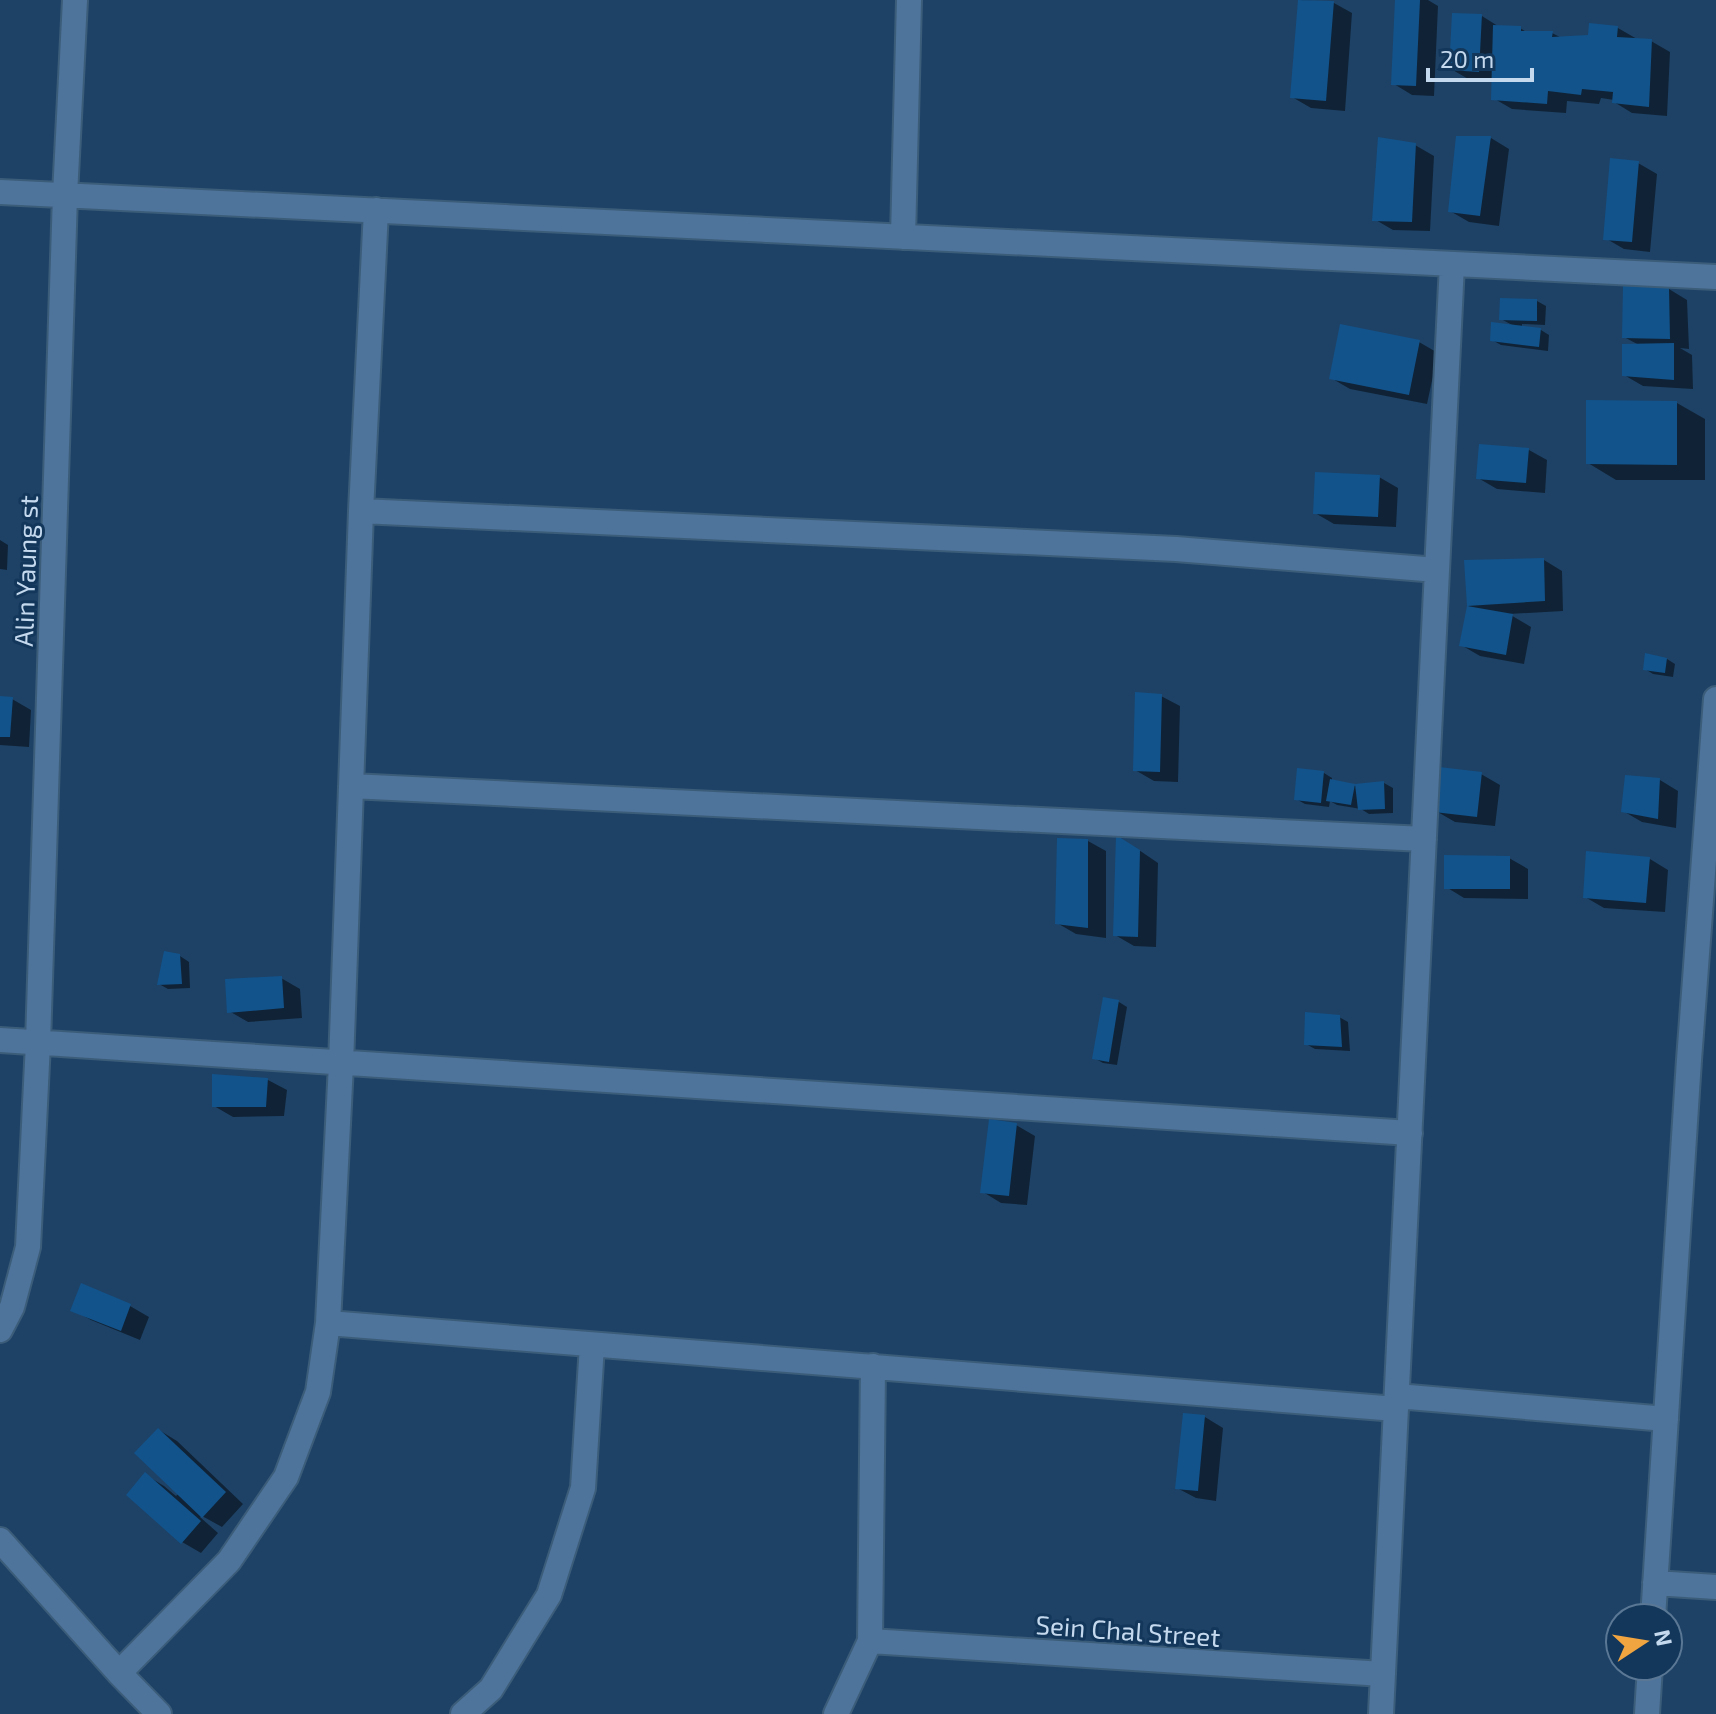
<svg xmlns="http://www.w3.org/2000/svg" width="1716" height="1714" viewBox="0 0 1716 1714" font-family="'Exo 2',sans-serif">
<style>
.shadow{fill:#0007}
.building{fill:#12538b}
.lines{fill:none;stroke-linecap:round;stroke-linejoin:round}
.minor-casing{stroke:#3c5d7a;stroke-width:28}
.minor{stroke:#4f749b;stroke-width:24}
.labels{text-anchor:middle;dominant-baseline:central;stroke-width:6;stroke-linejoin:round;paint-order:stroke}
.street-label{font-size:26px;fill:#c5d9ee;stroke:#13375a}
</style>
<rect width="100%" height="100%" fill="#1e4266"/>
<!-- shadow -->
<path class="shadow" d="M1300,0L1334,3L1352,13L1345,111L1311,108L1292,97Z
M1397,0H1428L1438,6L1434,96L1412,95L1394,84Z
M1482,16L1501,28H1520L1528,33H1552L1562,38L1590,37L1591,25L1618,28L1637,39L1651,41L1670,52L1667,116L1632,113L1614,102V100L1601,98L1599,104L1567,101L1566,113L1512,109L1493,98L1494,81L1470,80L1451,69Z
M1491,138L1509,149L1499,226L1469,222L1450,211Z
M1415,145L1434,156L1430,231L1393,230L1374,219Z
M1638,163L1657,174L1650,252L1624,249L1605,238Z
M1669,289L1687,300L1689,349L1680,348L1692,355L1693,389L1643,386L1624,375L1639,345L1624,337Z
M1537,301L1546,306L1545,325L1522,324V327L1541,330L1549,335L1548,351L1501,345L1492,340L1514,326L1501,319Z
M1419,342L1438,353L1427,404L1350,389L1331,378Z
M1677,403L1705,419V480H1616L1588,463Z
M1529,450L1547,460L1545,493L1497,489L1478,478Z
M1379,477L1398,488L1396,527L1334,524L1315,513Z
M0,540L8,545L7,570L0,569Z
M1544,560L1562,571L1563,611L1509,614L1531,627L1524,664L1480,656L1461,645L1469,604Z
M1667,659L1675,664L1673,677L1653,674L1645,669Z
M1161,696L1180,706L1178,782L1154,781L1135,770Z
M0,698L12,699L31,710L29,747L0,745Z
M1324,773L1332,778V782L1355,786L1384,783L1393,788V813L1369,814L1361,809L1337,805L1330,801L1329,807L1305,804L1296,799Z
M1481,774L1500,785L1495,826L1455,822L1436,811Z
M1660,780L1678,791L1676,828L1642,822L1623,811Z
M1088,841L1106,851V938L1076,934L1057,923Z
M1136,848L1158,863L1156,947L1134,946L1115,935Z
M1509,858L1528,869V899L1464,898L1446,887Z
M1650,859L1668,870L1665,912L1604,908L1585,897Z
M180,956L189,962L190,988L168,989L159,984Z
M281,978L300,989L302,1018L248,1022L229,1011Z
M1105,999L1119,1002L1127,1007L1117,1065L1103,1063L1094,1058Z
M1339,1017L1348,1022L1350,1051L1315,1049L1306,1044Z
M214,1076L268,1080L287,1090L284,1116L233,1117L214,1106Z
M1016,1125L1035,1136L1027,1205L1001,1203L983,1192Z
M82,1286L130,1306L149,1317L140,1340L91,1320L73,1310Z
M1205,1417L1223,1428L1216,1501L1196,1498L1177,1488Z
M159,1430L177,1441L243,1504L222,1527L202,1516L200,1517L218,1533L201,1553L182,1542L129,1495L146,1475L164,1486L176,1496L179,1493Z"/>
<!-- building -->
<path class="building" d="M1298,0L1334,1L1326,101L1290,98Z
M1395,0H1420L1416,86L1391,85Z
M1452,13L1482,14L1479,72L1449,70Z
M1589,23L1618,26L1617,37L1652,39L1649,107L1612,103L1613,92L1582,89L1581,95L1548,91L1547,104L1491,100L1493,25L1521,26V31H1553L1552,37L1588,35Z
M1456,136H1491L1480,216L1448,212Z
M1378,137L1416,143L1412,222L1372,221Z
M1610,158L1639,161L1632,242L1603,240Z
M1623,286L1669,287L1670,339L1622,338Z
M1500,298L1537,299V321L1499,320Z
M1491,322L1541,328L1539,347L1490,341Z
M1340,324L1420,340L1409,395L1329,379Z
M1674,343V380L1622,376V344Z
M1586,400L1677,401V465L1586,464Z
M1479,444L1529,448L1526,483L1476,479Z
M1315,472L1380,475L1378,517L1313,514Z
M1544,558L1545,601L1467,606L1464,560Z
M1467,606L1513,614L1506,655L1459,646Z
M1645,653L1667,658L1665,673L1643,670Z
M1135,692L1162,694L1160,772L1133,771Z
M0,696L13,697L10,737H0Z
M1439,767L1482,772L1477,817L1434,812Z
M1297,768L1324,771L1321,803L1294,800Z
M1625,775L1660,778L1658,819L1621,812Z
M1330,779L1355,784L1351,805L1326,801Z
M1384,781L1385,809L1358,810L1355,784Z
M1116,835L1140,850L1138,937L1113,936Z
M1057,838L1088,839V928L1055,924Z
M1586,851L1650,857L1646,903L1583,898Z
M1444,855L1510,856V889H1444Z
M164,951L180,954L182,984L157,985Z
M282,976L284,1008L227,1013L225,979Z
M1103,997L1119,1000L1109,1062L1092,1059Z
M1305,1012L1340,1015L1342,1047L1304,1045Z
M212,1074L268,1078L266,1107H212Z
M989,1119L1017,1123L1009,1196L980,1193Z
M81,1283L131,1304L121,1331L70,1311Z
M1183,1413L1205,1415L1198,1491L1175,1489Z
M158,1428L226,1492L202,1518L134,1453Z
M145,1472L201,1521L181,1544L126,1495Z"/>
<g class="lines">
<!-- minor casing -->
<g class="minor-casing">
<path id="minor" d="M0,192L1716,277
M903,237L909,0
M361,511L1176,549L1437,570
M351,786L1424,839
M0,1040L1410,1133
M328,1323L1396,1409
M0,1330L12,1307L28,1247L38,1043L65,195L75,0
M1397,1396L1666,1419
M0,1540L119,1673L159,1714
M1655,1583L1716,1587
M1653,1618L1689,1060L1716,699
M870,1641L1383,1674
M119,1673L229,1561L286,1477L318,1392L328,1323L341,1064L361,511L376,210
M463,1714L491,1689L549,1595L583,1488L592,1345
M836,1714L870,1641L873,1366
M1381,1714L1452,264
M1647,1714L1650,1666"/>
</g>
<!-- minor -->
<use href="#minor" class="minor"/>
</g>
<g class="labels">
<!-- street labels -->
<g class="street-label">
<text transform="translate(25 571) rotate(-88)">Alin Yaung st</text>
<text transform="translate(1128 1630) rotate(4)">Sein Chal Street</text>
</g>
</g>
<!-- north arrow -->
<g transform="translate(1644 1642) rotate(78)"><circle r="38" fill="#13375a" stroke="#5a7895" stroke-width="2"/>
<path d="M0-6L14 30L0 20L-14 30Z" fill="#f1a540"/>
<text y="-12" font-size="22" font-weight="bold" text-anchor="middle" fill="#c5d9ee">N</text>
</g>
<!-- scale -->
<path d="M1428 68v12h104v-12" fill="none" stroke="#c5d9ee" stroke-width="4"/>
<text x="1440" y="68" font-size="24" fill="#c5d9ee" stroke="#13375a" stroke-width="6" paint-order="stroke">20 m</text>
</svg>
